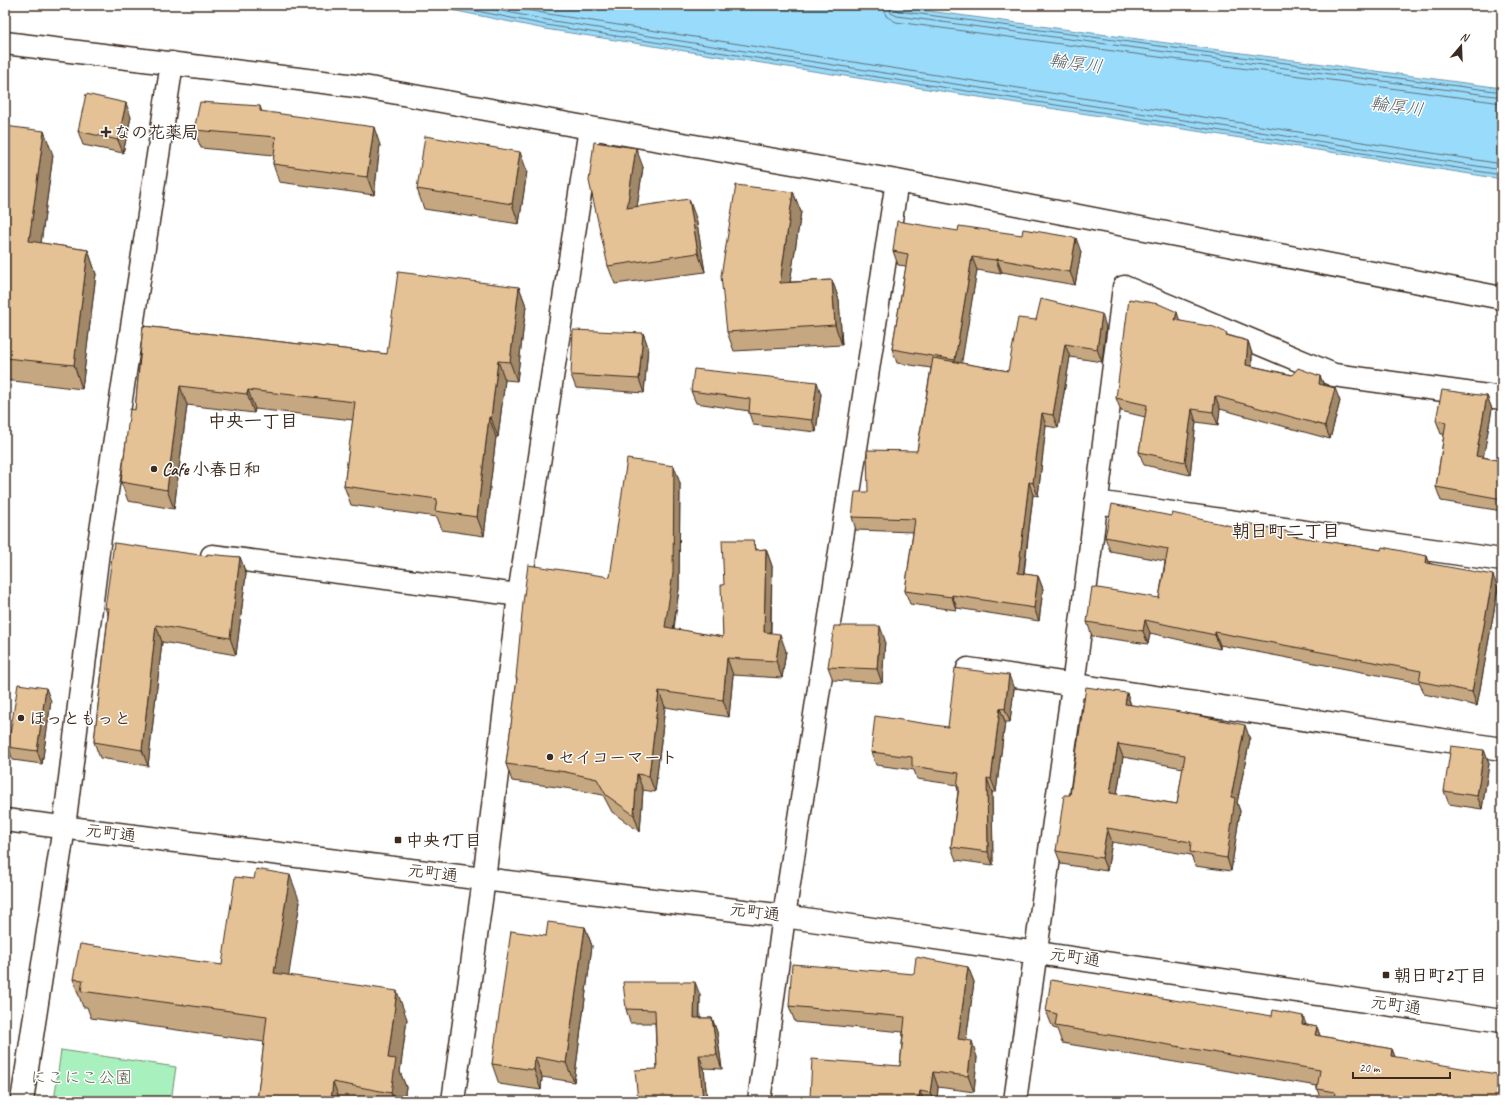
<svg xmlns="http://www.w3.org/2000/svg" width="1507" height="1106" viewBox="0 0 1507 1106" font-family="Caveat,'Klee One',sans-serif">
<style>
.green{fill:#a8f0be;stroke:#728d6e}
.water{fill:#99dbfb;stroke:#7394a3}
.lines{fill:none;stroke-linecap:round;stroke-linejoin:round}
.shore{stroke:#617176;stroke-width:1}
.street-casing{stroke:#3b2a1e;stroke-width:25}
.secondary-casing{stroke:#3b2a1e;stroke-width:25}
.street{stroke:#fff;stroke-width:22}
.secondary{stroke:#fff;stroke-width:22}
.wall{fill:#c5a781;stroke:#3b2a1e;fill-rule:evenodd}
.shaded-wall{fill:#a08869;stroke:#3b2a1e}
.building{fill:#e5c296;stroke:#3b2a1e;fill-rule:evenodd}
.poi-dot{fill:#3b2a1e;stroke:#fff;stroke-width:1.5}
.labels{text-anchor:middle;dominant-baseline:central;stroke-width:3;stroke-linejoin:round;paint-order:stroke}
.poi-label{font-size:17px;font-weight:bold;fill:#3b2a1e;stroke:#fff;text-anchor:start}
.street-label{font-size:17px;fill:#3b2a1e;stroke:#fff}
.park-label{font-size:17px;fill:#565c46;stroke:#fff}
.water-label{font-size:18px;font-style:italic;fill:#575f60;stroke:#fff}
.neighbourhood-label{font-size:18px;font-weight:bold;fill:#3b2a1e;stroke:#fff}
</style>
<rect width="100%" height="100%" fill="#fff"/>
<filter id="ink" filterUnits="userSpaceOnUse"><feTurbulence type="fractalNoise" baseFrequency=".025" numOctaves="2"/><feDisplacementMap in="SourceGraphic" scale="8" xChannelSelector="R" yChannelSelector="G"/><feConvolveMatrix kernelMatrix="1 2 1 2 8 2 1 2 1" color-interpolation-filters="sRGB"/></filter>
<g filter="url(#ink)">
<!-- green -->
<path class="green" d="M61,1050L176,1067L171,1101H54Z"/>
<!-- water -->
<path class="water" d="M427,5H884L1502,88V179L545,29Z"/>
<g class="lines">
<!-- shore -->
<path class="shore" d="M447,5L546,25L1502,175
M472,5L547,20L1502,170
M502,5L548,14L1502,164
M883,5L886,16L896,22L1502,103
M889,5L891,13L897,16L1502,97
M894,5L895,9L898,11L1502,92"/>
<!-- street casing -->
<g class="street-casing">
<path id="street" d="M5,43L364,87L590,128L897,181L1502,298
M1096,502L1502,560
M212,556L519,595
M968,669L1502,749
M22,1101L64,827L99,544L172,63
M453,1101L484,879L519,595L590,128
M759,1101L784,916L897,181
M1015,1101L1073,686L1124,287L1334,375L1502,398"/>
</g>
<!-- secondary casing -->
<g class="secondary-casing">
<path id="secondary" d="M5,820L784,916L1502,1021"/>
</g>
<!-- street -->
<use href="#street" class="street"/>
<!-- secondary -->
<use href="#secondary" class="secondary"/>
</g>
<!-- wall -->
<path class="wall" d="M260,106L262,112L380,145L374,195L279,182L273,164L274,155L201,148L194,130Z
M5,114L9,126L53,155L41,243L88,250L96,274L82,389L5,380Z
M131,117L123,153L83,145L78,131Z
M643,167L637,207L696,218L705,272L615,284L608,266Z
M527,171L519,224L424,209L417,189Z
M793,192L801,212L790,282L832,280L839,300L842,345L734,351L727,332Z
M893,251L1081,252L1075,285L1002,272L1001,274L977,270L961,363L1008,371L1036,320L1106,327L1102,362L1070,357L1058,428L1046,426L1038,496L1033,495L1024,574L1038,576L1043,589L1039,621L957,608L956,610L910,604L905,591L913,532L856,530L852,517L868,492L917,451L931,368L897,363L892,349L906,266L898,265Z
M519,287L526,306L517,381L505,380L498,437H496L484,536L442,530L437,517L351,505L344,486L353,420L255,409L254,413L187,405L174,509L128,501L121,482L135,410L143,326L387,354Z
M1180,321L1248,341L1252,354V366L1292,375L1320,376L1324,385L1340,401L1330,439L1220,409L1218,425L1196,422L1190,475L1144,465L1139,452L1145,417L1121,411L1116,398Z
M643,333L648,347L644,393L576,388L571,375Z
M691,391L821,394L816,432L753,425L749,413V411L696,403Z
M1487,396L1492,409L1483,457L1502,461V511L1441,501L1436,487L1444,434H1441L1436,420Z
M680,483L679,589L674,629L723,637L724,585L757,550L766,549L772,566L771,633L786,651L782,678L733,675L729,717L665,707L655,792L643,790L640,832L612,812L603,795L572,789L512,781L506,764L517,681L516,678L610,577Z
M1171,516L1245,529L1381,550L1427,556L1429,563L1498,588L1477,706L1424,694L1420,683L1220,645V649L1150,633L1148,644L1092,636L1087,622L1159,598L1165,561L1110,551L1105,537Z
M207,556L240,557L246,574L236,655L162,642L148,766L100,758L94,742L108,615L105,608Z
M885,640L882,683L833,680L828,667Z
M1014,689L1010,722H1005L996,792H992L993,865L956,860L951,847L958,791L957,787V785L917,779L914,770L876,765L871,752L948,727Z
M1127,693L1131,705L1250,739L1237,803L1240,811L1231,871L1195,866L1191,855L1112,842L1107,871L1061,864L1056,851L1070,795ZM1123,757L1183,768L1177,804L1117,794Z
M51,701L42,764L13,760L8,747Z
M1484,750L1489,764L1482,809L1449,804L1444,791Z
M300,902L288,975L407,1019L400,1072L406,1087L404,1101H257L264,1042L91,1018L87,1007H83L73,979L222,965Z
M585,927L592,946L574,1082L542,1077L541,1090L499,1084L492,1064L546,936Z
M968,967L974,982L966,1040L977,1057L974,1092L938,1087L937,1101H811L810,1098L900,1066L903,1032L795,1022L789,1006L914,974Z
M700,995V1018H712L717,1032L722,1069L704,1068L707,1101H638L657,1069L655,1023H630L626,1009Z
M1046,1011L1306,1025L1317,1027L1320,1036L1392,1049L1395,1057L1502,1101H1321L1317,1089V1086L1062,1043L1057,1029L1053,1028Z"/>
<!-- shaded-wall -->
<path class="shaded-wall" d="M126,103L131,117L123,153L118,140Z
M5,114L12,134L5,135Z
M374,127L380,145L374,195L367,177Z
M44,131L53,155L38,265L29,241Z
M636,148L643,167L634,227L627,208Z
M520,152L527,171L519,224L512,204Z
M793,192L801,212L787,302L780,283Z
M689,199L696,218L705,272L698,253Z
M1076,238L1081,252L1075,285L1070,272Z
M88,250L96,274L82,389L74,365Z
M972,257L977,270L960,373L955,360Z
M997,259L1002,272L1001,274L996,260Z
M832,280L839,300L842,345L835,325Z
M519,287L526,306L517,381L510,362Z
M1177,312L1181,325L1175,320Z
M1102,314L1106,327L1102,362L1097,349Z
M643,333L648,347L644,393L639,379Z
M1248,341L1252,354L1251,378L1246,365Z
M1065,344L1070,357L1058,428L1053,415Z
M498,361L505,380L498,437L491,418Z
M1320,376L1325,389L1319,384Z
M817,382L821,394L816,432L812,420Z
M180,386L187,405L174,509L167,490Z
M1335,388L1340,401L1330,439L1325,426Z
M248,390L255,409L254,413L247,394Z
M1215,396L1220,409L1218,425L1213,412Z
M1487,396L1492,409L1481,470L1476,456Z
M1192,409L1196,422L1190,475L1185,462Z
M1042,413L1046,426L1038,496L1033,483Z
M489,417L496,437L484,536L477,517Z
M674,466L680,483L679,589L671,644L665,627Z
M1029,482L1033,495L1022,586L1018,573Z
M753,540L759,556L755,550Z
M766,549L772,566L770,649L764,632Z
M1427,556L1432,570L1426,563Z
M240,557L246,574L236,655L230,638Z
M1493,575L1498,588L1477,706L1472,692Z
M1038,576L1043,589L1039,621L1034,608Z
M952,595L957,608L956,610L952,597Z
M1145,620L1150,633L1148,644L1143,631Z
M156,625L162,642L148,766L142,750Z
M880,626L885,640L882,683L877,669Z
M1215,632L1220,645V649L1215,635Z
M780,634L786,651L782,678L776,661Z
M727,658L733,675L729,717L723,700Z
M1009,675L1014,689L1010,722L1005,709Z
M46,688L51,701L42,764L37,751Z
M659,691L665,707L655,792L649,776Z
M1127,693L1131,706L1125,704Z
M1000,708L1005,722L996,792L991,779Z
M1245,725L1250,739L1237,803L1240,811L1231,871L1227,858L1231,797Z
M1118,744L1123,757L1115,806L1110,793Z
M1484,750L1489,764L1482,809L1477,796Z
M637,774L643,790L640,832L634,815Z
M987,778L992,792L993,865L988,852Z
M1107,828L1112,842L1107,871L1102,858Z
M290,875L300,902L285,1000L274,973Z
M585,927L592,946L574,1082L566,1063Z
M968,967L974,982L964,1055L958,1039Z
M695,982L700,995L699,1032L694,1018Z
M397,991L407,1019L400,1072L406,1087L404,1101H394L391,1093L388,1058Z
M1303,1016L1309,1033L1302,1024Z
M712,1018L717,1032L722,1069L717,1055Z
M1317,1027L1323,1044L1315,1035Z
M972,1041L977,1057L974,1092L968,1076Z
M1392,1049L1399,1067L1391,1056Z
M699,1055L704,1068L707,1101H703Z
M535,1057L542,1077L541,1090L534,1070Z
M933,1072L938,1087L937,1101H933L930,1093Z
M333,1082L340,1101H331Z
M920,1091L924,1101H918Z"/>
<!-- building -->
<path class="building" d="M86,94L126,103L118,140L78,131Z
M200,102L260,106V111L374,127L367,177L273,164L276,137L194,130Z
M5,126L44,131L29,241L88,250L74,365L5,358Z
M425,136L520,152L512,204L417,189Z
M594,142L636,148L627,208L689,199L698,253L608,266L589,181Z
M736,185L793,192L780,283L832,280L835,325L727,332L721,276Z
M897,221L958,231L959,226L1022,235L1023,229L1076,238L1070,272L997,259L996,260L972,257L955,360L892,349L908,254L893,251Z
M398,272L519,287L510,362L498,361L491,418L489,417L477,517L435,511L437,499L344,486L355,402L248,390L247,394L180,386L167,490L121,482L130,409L135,410L143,326L387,354Z
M1041,299L1102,314L1097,349L1065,344L1053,415L1042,413L1033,483L1029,482L1018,573L1038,576L1034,608L952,595V597L905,591L915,519L852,517L855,492H868L867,450L917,451L933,358L1008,371L1018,318L1036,320Z
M1129,299L1159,304L1177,312L1175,320L1214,327L1227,333L1226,335L1248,341L1246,365L1292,375L1298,368L1320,376L1319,384L1335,388L1325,426L1215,396L1213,412L1192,409L1185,462L1139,452L1147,405L1116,398Z
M573,330L643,333L639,379L571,375Z
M694,369L817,382L812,420L749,413L750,399L691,391Z
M1442,390L1487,396L1476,456L1502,461V499L1436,487L1446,422L1436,420Z
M627,459L674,466L673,573L665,627L723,637L721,585H724L722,540H753L755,550L766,549L764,632L780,634L776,661L727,658L723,700L659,691L649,776L637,774L634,815L606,795L597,779L566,772L506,764L517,678H516L523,603L528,565L610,577Z
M1112,504L1171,516L1172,513L1245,529L1246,523L1294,533L1293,536L1381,550L1382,547L1427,556L1426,563L1493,575L1472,692L1419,681L1421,671L1215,632V635L1145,620L1143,631L1087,622L1092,587L1159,598L1168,549L1105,537Z
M114,543L207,556V554L240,557L230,638L156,625L142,750L94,742L109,608H105Z
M834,626H880L877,669L828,667Z
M955,668L1009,675L1005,709L1000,708L991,779L987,778L988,852L951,847L959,787H957L959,773L912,766V757L871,752L875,716L948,727Z
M18,684L46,688L37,751L8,747Z
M1086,687L1127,693L1125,704L1175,711L1245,725L1231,797L1235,798L1227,858L1190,852L1191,842L1107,828L1102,858L1056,851L1064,795H1070ZM1118,744L1185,755L1177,804L1110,793Z
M1451,746L1484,750L1477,796L1444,791Z
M256,869L290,875L274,973L397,991L388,1058L396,1059L391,1093L333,1082L331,1101H257L267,1016L81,991L83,980L73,979L80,944L222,965L235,877L254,879Z
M548,922L585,927L566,1063L535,1057L534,1070L492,1064L511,931L546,936Z
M916,957L968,967L958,1039L972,1041L968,1076L933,1072L930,1093L920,1091L918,1101H835L810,1098L812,1059L900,1066L905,1017L789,1006L792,964L914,974Z
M1051,980L1272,1016L1273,1010L1303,1016L1302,1024L1317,1027L1315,1035L1392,1049L1391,1056L1502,1075V1073V1101H1334L1335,1092L1317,1089L1320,1070L1055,1026L1057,1014L1046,1011Z
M623,982H695L694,1018H712L717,1055H699L703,1101H638L635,1070L657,1069L655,1010L626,1009Z"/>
</g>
<!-- markers -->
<g class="poi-dot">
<path d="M104 126h4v4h4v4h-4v4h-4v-4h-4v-4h4z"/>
<circle cx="154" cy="469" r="4"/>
<circle cx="21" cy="718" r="4"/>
<circle cx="550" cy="757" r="4"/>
<rect x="394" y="836" width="8" height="8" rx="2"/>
<rect x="1382" y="971" width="8" height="8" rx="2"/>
</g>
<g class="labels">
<!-- poi labels -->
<g class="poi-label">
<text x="114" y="132">なの花薬局</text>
<text x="162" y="469">Cafe 小春日和</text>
<text x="29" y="718">ほっともっと</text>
<text x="558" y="757">セイコーマート</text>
<text x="406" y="840">中央1丁目</text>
<text x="1394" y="975">朝日町2丁目</text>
</g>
<!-- street labels -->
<g class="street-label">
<text transform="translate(111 833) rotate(7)">元町通</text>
<text transform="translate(433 873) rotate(7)">元町通</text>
<text transform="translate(755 912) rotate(7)">元町通</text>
<text transform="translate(1075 957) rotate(8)">元町通</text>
<text transform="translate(1396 1005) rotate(8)">元町通</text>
</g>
<!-- park labels -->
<g class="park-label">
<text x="81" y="1077">にこにこ公園</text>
</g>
<!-- water labels -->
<g class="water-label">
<text transform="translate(1076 63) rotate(8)">輪厚川</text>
<text transform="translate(1397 106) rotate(8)">輪厚川</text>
</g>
<!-- neighbourhood labels -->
<g class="neighbourhood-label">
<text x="253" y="421">中央一丁目</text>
<text x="1286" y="531">朝日町二丁目</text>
</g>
</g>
<!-- margin -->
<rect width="1507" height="1106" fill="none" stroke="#fff" stroke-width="20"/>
<rect x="10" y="10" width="1487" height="1086" fill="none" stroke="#3b2a1e" stroke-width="1.5" filter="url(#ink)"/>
<!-- north arrow -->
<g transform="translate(1461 46) rotate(19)" stroke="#ffffff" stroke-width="3" paint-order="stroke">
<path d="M0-3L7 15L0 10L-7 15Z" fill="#3b2a1e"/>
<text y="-6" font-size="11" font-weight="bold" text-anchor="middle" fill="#3b2a1e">N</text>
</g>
<!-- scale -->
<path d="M1353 1072v6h97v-6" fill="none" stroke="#3b2a1e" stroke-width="2"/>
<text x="1359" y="1072" font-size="12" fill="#3b2a1e" stroke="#ffffff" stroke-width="3" paint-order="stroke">20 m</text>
</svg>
